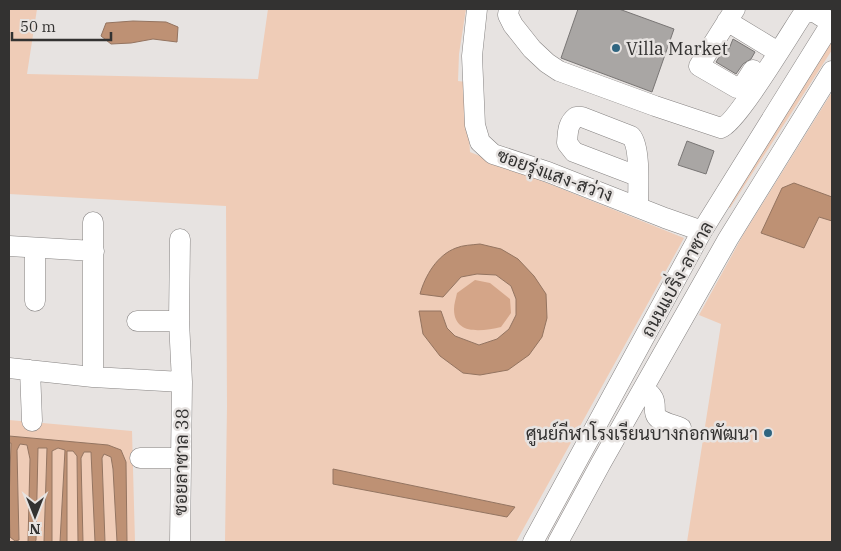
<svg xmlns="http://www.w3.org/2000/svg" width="841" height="551" viewBox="0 0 841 551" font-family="'IBM Plex Serif',Sarabun,serif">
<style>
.green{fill:#efccb7;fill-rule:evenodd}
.forest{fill:#d4a588}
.water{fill:#be9174;stroke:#947460}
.building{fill:#a9a6a4;stroke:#797675}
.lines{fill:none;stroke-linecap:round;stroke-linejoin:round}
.minor-casing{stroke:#868382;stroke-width:21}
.minor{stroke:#fff;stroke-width:20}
.poi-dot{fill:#2f6580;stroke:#e7e3e1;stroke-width:2}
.labels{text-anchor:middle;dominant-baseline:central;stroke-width:5;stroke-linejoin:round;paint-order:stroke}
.poi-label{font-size:18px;fill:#333231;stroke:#e7e3e1;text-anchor:start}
.street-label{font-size:18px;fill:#333231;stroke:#e7e3e1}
</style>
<rect width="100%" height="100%" fill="#e7e3e1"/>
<!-- green -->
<path class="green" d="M9,9H37L27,74L257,79H258L268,9H466L459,54L458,81L466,82L470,152L684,238L516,542H225L227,406L226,206L9,194ZM480,244L547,318L462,373L441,311L447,328L455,336L479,345L497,339L509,329L516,315V299L511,286L496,275L477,274L461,277L443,297ZM333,469L515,507L507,517L333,484Z
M832,33V50L730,208L727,206Z
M832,92V542H687L721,324L699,315L743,235Z
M9,420L132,431L135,542H127L126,462L121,450L108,445L9,436Z
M9,443H11L9,501L10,537L19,540L17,450L19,444L27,445L30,459L28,542H9Z
M37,448H47L44,542H35Z
M58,448L65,450L60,542H52V451Z
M67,451H73L77,456L78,542H67Z
M84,452H91L95,542H83L82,537L81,457Z
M104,453L111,457L113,469L117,542H105L102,458Z"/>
<!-- forest -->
<path class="forest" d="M475,280L490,283L510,299L511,313L501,327C483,331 454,336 454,309C454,304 456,298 457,293Z"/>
<!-- water -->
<path class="water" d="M133,21L166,22L178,27L177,42L153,39L131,43L111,44L101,36L106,23Z
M794,183L832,197V221L819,217L804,248L761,233L782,188Z
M480,244L501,249L518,259L534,276L546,294L547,318L542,337L529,355L508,370L480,375L463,373L440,356L423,334L419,311H441L447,328L455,336L479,345L497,339L509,329L516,315V299L511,286L496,275L477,274L461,277L443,297L420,294C425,276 437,255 456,248C463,245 472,245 480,244Z
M9,436L108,445L121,450L126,462L127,542H117L113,469L111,457L104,454L102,458L105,542H95L91,452H84L81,458L83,542H78L77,456L73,451H67V542H60L65,450L58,448L52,451V542H44L47,448H38L36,540L35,542H28L30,459L27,445L20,444L17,450L19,540L15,541L10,537L9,501L11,443H9Z
M333,469L515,507L507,517L333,484Z"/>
<!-- building -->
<path class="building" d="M578,9H619L674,29L652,92L561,58Z
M733,39L755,52L751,59L743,64L736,74L716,62L725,48L729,49Z
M687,141L714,151L706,174L678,165Z"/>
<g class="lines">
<!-- minor casing -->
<g class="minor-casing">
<path id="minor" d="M477,9L472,56L475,125L480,142L493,154L548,172L665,218L702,231
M509,9L508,15L513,25L532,49L547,63L559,71L655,106L721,128C736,124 791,32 803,14L813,11L832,23
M735,9L699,66L737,88L742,87L753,70
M727,21L778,52
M637,176L574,152L567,143C568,133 567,124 576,117H582L631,136C641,147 638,190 638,206
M9,246L94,251
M35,248V301
M137,321H179
M9,368L93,377L182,382
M30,370L32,421
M93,377V222
M643,389C663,400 649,411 659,419C665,423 674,425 681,428
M140,458H180
M180,542L182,382L179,321L180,239
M533,542L702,231L832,22
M558,542L601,463L728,239L832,71"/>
</g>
<!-- minor -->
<use href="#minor" class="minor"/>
</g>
<!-- markers -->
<g class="poi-dot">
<circle cx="616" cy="48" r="5"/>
<circle cx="768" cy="433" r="5"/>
</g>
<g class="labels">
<!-- poi labels -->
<g class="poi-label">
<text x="626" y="48">Villa Market</text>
<text x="758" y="433" text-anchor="end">ศูนย์กีฬาโรงเรียนบางกอกพัฒนา</text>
</g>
<!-- street labels -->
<g class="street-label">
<text transform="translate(555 175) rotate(20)">ซอยรุ่งแสง-สว่าง</text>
<text transform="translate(677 279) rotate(-61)">ถนนแบริ่ง-ลาซาล</text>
<text transform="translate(181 462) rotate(-89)">ซอยลาซาล 38</text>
</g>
</g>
<!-- border -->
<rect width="841" height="551" fill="none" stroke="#333231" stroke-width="20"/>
<!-- north arrow -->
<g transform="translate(35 516) rotate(180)" stroke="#e7e3e1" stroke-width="4" paint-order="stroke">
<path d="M0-4L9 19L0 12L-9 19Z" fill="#333231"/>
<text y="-8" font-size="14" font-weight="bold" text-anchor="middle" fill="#333231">N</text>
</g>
<!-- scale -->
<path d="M12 32v8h99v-8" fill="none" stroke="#333231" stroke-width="2.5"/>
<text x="20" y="32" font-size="15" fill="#333231" stroke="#e7e3e1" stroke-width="4" paint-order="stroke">50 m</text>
</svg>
